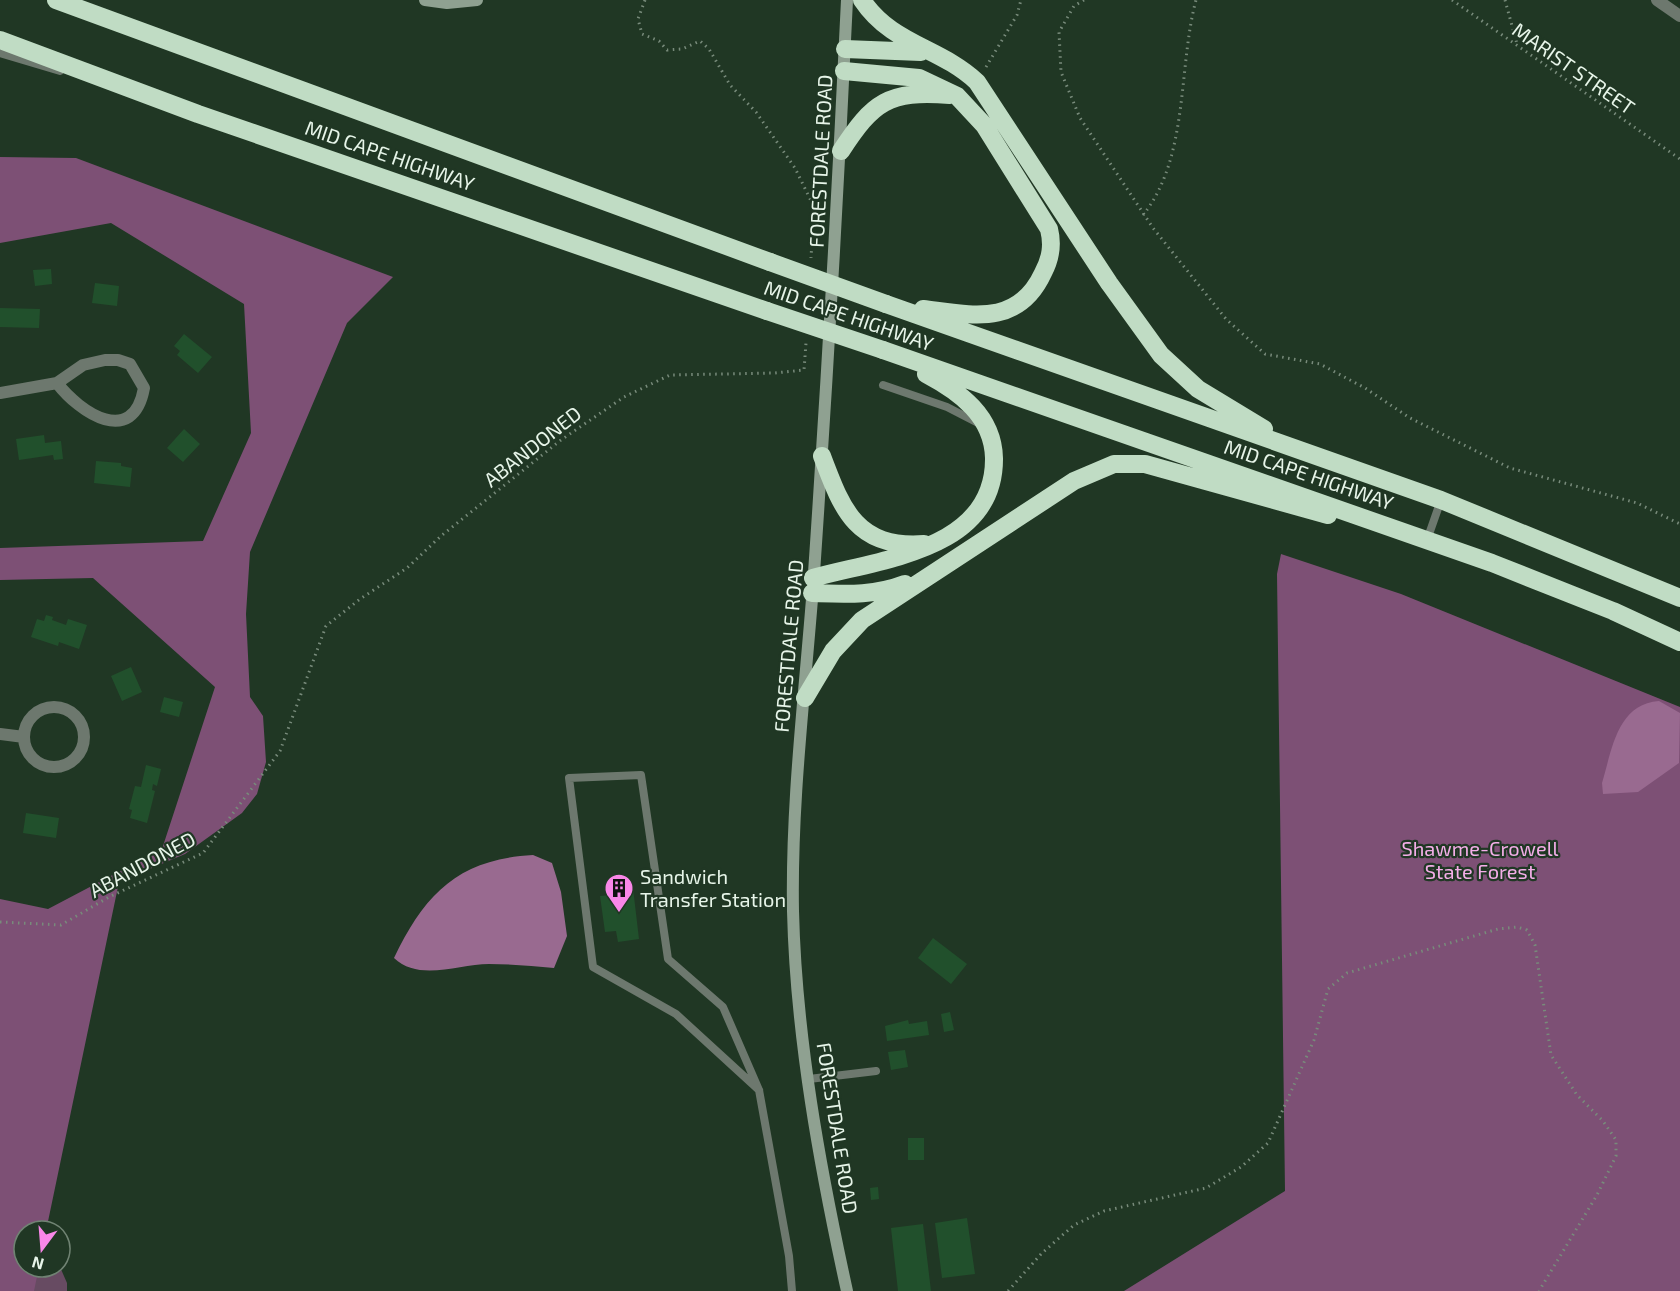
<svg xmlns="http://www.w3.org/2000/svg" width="1680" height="1291" viewBox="0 0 1680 1291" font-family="'Exo 2',sans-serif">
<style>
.green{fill:#674b62}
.forest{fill:#7d5075}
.water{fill:#996a90}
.building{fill:#21502c}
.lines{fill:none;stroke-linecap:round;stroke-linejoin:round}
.path{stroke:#788b7b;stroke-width:3;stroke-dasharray:1.5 4.5;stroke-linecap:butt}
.lane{stroke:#6d786e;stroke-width:8}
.street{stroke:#6d786e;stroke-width:12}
.secondary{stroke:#8fa191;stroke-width:12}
.highway{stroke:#c0dcc4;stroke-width:18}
.highway-bridge{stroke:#c0dcc4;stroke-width:18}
.labels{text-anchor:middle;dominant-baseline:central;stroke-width:4.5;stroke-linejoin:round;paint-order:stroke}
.street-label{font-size:20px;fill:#e7f5e9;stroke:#203724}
.park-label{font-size:20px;fill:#f4aee8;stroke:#203724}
.poi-label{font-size:20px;fill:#e7f5e9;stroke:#203724;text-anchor:start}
</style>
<rect width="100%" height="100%" fill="#203724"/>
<!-- green -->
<path class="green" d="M24,1267H60L67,1283V1291H0Z"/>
<!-- forest -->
<path class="forest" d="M0,157L76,158L393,277L347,323L250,552L246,614L250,697L263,716L266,762L257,794L242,813L185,854L119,882L46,1231H24V1267H39L34,1291H0V899L48,909L162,849L215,687L93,578L0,580V548L203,541L251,433L244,304L111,223L0,243Z
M1281,554L1401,594L1680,707V1291H1124L1285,1191L1277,574Z"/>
<!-- water -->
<path class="water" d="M1659,701L1680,713L1679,763L1638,792L1603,794L1602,783C1612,750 1617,704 1659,701Z
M533,855L552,863L561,892L567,936L554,968C533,966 511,964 489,964C459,964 419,982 394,958C425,893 459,859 533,855Z"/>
<!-- building -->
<path class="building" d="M51,269L52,284L35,286L33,270Z
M95,283L119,286L117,306L92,303Z
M0,308L40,309L39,328L0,327Z
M184,334L212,357L198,373L177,355L180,351L174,346Z
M184,429L200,444L183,462L167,448Z
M44,435L45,443L61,441L63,459L54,460L53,455L19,460L16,439Z
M96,461L121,463V466L132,468L130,487L94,483Z
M46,615L53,617L52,620L66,625L68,619L87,625L79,649L59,642L58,646L31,637L37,619L44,621Z
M131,667L142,692L122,701L111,676Z
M164,697L183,702L179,717L160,712Z
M146,765L161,769L157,786L153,784L152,790L155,791L147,823L130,818L132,810L129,809L135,786L141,787Z
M26,813L59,818L56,838L23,833Z
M633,888L639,939L618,942L616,931L605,932L600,896L611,895V891Z
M933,938L967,964L951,984L918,958Z
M950,1012L954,1030L944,1032L941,1014Z
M908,1020L909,1024L927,1021L929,1035L887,1041L885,1026Z
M905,1050L908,1067L891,1070L888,1052Z
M908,1138H924V1160H908Z
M878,1187L879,1199L871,1200L870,1188Z
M967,1218L975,1274L942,1278L935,1223Z
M923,1224L931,1291H898L891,1228Z"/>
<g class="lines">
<!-- path -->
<path class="path" d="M645,0L638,19L642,34L659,41L667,50L682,49L700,41L709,49L730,85L756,112L795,168L814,207L811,258
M1084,0L1074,6L1059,32L1061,72L1080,118L1153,228L1226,319L1265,354L1320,364L1365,388L1410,418L1510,468L1637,503L1680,524
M1452,0L1680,159
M1505,0L1517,44
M986,67L1017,15L1021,0
M1143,215C1189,158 1178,67 1196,0
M0,922L61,925L109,897L203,853L280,751L326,626L360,599L407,568L441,536L561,440L624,397L670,375L775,373L804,370L806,343
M1008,1291L1042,1253L1074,1225L1104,1211L1206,1188L1241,1167L1268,1143L1314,1040L1328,989L1347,973L1498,929L1517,927L1527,930L1535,945L1551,1055L1577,1095L1603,1121L1616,1140V1156L1597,1195L1539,1291"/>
<!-- lane -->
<path class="lane" d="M0,53L60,71
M883,385L947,407L980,424
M1427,540L1441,500
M809,1079L876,1071
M759,1090L676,1014L593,967L569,778L641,775L668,959L723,1007L759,1090L789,1256L792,1291"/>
<!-- street -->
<path class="street" d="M1657,0L1680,16
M105,360H118L130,364L144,388C133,448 80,413 57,383L83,365Z
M0,393L57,383
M24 737a30 30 0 1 1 60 0a30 30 0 1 1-60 0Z
M0,734L24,737"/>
<!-- secondary -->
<path class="secondary" d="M425,0L447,3L477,0
M847,1291C820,1168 796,1037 793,911C791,798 806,685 814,573C827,382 838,191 847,0"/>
<!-- highway -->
<path class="highway" d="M56,0L770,262
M862,0C892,45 940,47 977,82L1109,283L1161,355L1198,389L1264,429
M0,40L198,114L767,311
M845,49L921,52
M844,71L919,78L957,96L984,125L1049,229C1053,245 1051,258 1043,273C1018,327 972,315 923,309
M841,151C873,102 888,90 950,95
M886,304L1441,500L1680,598
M883,350L1492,563L1613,611L1680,642
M822,456C842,509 856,549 924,544
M813,578C880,559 995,551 994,458C993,416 960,392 926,374
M812,593C845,594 874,596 905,584
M805,698L833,651L862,620L1074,481L1114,464H1145L1328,515"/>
<!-- highway-bridge -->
<path class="highway-bridge" d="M770,262L886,304
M767,311L883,350"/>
</g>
<!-- icons -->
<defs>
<g id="building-pin" transform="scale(1.5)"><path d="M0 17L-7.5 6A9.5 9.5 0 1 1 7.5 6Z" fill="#f987e8" stroke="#203724"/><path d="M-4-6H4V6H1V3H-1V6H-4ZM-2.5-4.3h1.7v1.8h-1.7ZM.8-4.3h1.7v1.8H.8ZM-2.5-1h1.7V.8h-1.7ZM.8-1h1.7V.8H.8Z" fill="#111"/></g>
</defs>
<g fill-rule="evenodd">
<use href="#building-pin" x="619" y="888"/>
</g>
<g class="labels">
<!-- street labels -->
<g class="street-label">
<text transform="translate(1574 68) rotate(35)">MARIST STREET</text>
<text transform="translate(390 155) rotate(19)">MID CAPE HIGHWAY</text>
<text transform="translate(820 161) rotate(-87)">FORESTDALE ROAD</text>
<text transform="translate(849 315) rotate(19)">MID CAPE HIGHWAY</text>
<text transform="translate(532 446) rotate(-38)">ABANDONED</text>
<text transform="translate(1309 474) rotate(19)">MID CAPE HIGHWAY</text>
<text transform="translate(788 646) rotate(-85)">FORESTDALE ROAD</text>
<text transform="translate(142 864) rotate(-28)">ABANDONED</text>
<text transform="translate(838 1128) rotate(81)">FORESTDALE ROAD</text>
</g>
<!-- park labels -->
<g class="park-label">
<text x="1480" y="848">Shawme-Crowell<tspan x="1480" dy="23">State Forest</tspan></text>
</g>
<!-- poi labels -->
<g class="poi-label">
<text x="640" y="876">Sandwich<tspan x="640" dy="23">Transfer Station</tspan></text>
</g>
</g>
<!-- north arrow -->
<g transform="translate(42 1249) rotate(196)"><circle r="28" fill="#203724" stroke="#708373" stroke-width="1.5"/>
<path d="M0-4.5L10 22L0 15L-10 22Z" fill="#f987e8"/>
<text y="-9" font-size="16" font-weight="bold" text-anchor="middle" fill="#e7f5e9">N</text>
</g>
</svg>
